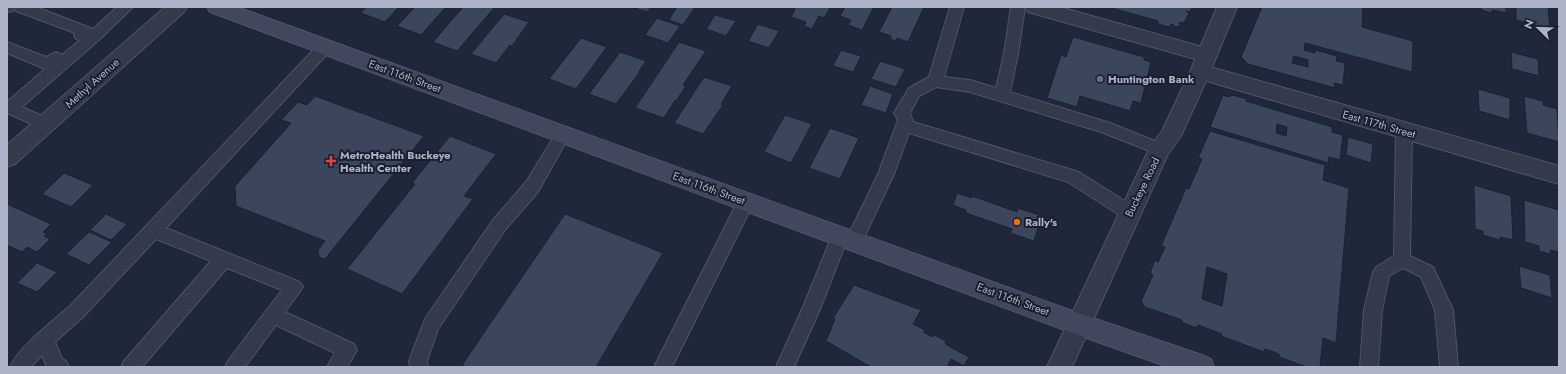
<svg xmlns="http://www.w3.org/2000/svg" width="1566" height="374" viewBox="0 0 1566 374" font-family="Jost,sans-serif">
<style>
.building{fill:#3b455b;stroke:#1b2131;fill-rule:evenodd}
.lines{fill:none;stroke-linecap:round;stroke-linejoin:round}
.service-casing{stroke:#4e5466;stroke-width:2}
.minor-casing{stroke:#4e5466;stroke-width:2}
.tertiary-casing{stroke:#4e5466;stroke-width:2}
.secondary-casing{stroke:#4e5466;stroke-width:2}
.service{fill:#333a4b;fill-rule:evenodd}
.minor{fill:#333a4b;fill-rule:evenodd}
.tertiary{fill:#333a4b;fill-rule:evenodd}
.secondary{fill:#41485e;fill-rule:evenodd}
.service-dot{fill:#5c6f8a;stroke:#191f2f;stroke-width:1.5}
.health-dot{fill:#e0444e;stroke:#191f2f;stroke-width:1.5}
.food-dot{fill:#e8710a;stroke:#191f2f;stroke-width:1.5}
.labels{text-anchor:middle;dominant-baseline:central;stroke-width:4;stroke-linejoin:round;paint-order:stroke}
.street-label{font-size:11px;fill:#aeb4c7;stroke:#191f2f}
.poi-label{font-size:11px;font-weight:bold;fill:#aeb4c7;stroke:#191f2f;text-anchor:start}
</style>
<rect width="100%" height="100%" fill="#1f273b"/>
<!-- building -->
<path class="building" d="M366,7H399L385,22L361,13Z
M415,7H446L421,35L397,26Z
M463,7H495L457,51L433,42Z
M632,7H651L647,12Z
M677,7H695L683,25L669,20Z
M796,7H826L830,8L824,18L819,16L812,29L804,26L806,22L791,17Z
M845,7H874L862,30L848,25L851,20L840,16Z
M892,7H924L908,42L897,38L896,41L890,39L891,36L879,32Z
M1108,7H1192L1190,12L1186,11L1189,13L1184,23L1181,22L1179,23L1181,26L1175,27L1173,24L1170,25L1169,27L1158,24V21Z
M1262,7H1363L1362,27L1413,41L1412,72L1305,43L1304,50L1315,53V50L1337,56L1336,61L1345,63L1343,85L1334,83L1335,88L1248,64L1241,57ZM1294,56L1308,60V67L1292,63Z
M1481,7H1506V13L1492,10V13L1481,10Z
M1516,7H1548L1550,29L1516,20Z
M504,14L529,22L512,46L510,45L496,63L471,54Z
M715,15L736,21L726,36L706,29Z
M657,18L680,26L668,43L645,35Z
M758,24L779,31L769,48L748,41Z
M1073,37L1144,57V60L1151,62L1141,103L1133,101L1130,111L1080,96L1077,107L1047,98L1061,55L1066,57Z
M581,38L607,47L576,89L549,79Z
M679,42L706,51L683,85L686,86L676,101L675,100L664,118L635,108Z
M841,50L861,56L853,72L833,66Z
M620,52L646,61L638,73H639L616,104L589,94Z
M1511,52L1538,59L1539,76L1512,69Z
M880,61L905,69L896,87L871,79Z
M704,77L732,86L721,104L723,105L703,134L674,123Z
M870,86L893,94L886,113L861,105Z
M1478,89L1510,98V120L1479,111Z
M1223,95L1228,97L1229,96H1231L1232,95L1247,99L1246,101L1332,127V132L1343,135L1340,160L1329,157L1328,163L1210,127ZM1277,124L1287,127L1286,136L1276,133Z
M315,96L424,136L325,259L319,257L318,250L325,241L236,206L235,186L291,123L281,120L298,102L307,105Z
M1524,96L1543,101V105L1557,109L1559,142L1527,133Z
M785,115L812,124L791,163L764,152Z
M830,128L859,138L840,179L809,168Z
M1210,131L1325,165L1323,180L1349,188L1336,343L1323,338L1320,367H1307L1279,357V354L1265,349L1264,352L1221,336L1222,334L1198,325L1197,328L1181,322L1182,320L1145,307L1141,301L1153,275L1150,273L1155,260L1158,262L1165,247L1161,246L1186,188L1189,189L1202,159L1198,158ZM1207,267L1227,274L1222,306L1202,299Z
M450,136L496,154L464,196L473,199L402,294L347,269L415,184L412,183Z
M1348,137L1373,144L1371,163L1346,155Z
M64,173L93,185L71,207L42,194Z
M1474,185L1511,196L1513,240L1500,237V240L1483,235V231L1475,229Z
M957,193L971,198L972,196L1017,212L1018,208L1042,216L1034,241L1010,233L1012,229L966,213V210L953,205Z
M1524,200L1559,210V252L1550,250L1551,254L1539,251V246L1525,242Z
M7,204L51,224L43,232L47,234L44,236L50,239L37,252L27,247L22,252L7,245Z
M106,214L127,224L111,240L90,230Z
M565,214L663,253L596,367H466L462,365Z
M89,232L112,242L89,265L66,254Z
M37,263L57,272L37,292L17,283Z
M1519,266L1550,275L1552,298L1521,288Z
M854,285L921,310L913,324L925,330L923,332L933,337L934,335L946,341L945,344L969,357L964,366L951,359L947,367H871L826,341L835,319L833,318Z"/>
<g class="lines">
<!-- service casing -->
<g class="service-casing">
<path id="service" d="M7,7H36L93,29L117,7H133L100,39L22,107L51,120L54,124L51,128L46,130L41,128L7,113V102L45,69L7,53V42L46,57L56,52L62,55L80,40L76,39L74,35L75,33L16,11L14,8L13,11L7,12Z
M950,7H964L944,77L970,80L996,88L1004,54L1011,7H1025L1018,54L1010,92L1110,123L1165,145L1168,149L1165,153L1160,155L1101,132L970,92L936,87L919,96L910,113L913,122L1079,172L1136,208L1138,213L1136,218L1130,220L1124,218L1068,182L909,133L894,174L860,246L854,248L848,246L846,242L821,307L794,367H776L803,307L834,231L840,229L846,231L848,236L878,174L898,120L894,113L909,88L929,77Z
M325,42L330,43L332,47L330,51L166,228L300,282L303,287L285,312L354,344L357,350L347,367H327L335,353L276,325L245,367H225L228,361L282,290L227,268L142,367H121L124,361L211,261L156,239L82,318L55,342L62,359L66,361L69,367H47L42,355L31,367H10C18,348 53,321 70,306L320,43Z
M1404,125L1409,127L1412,131L1410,256L1433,267L1453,310L1458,367H1440L1435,310L1421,277L1403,268L1389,276L1382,310L1378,367H1360L1364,310L1373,272L1376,267L1394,256L1396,131L1399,127Z
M563,128L568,130L571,134L568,138L538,192L505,230L438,329L427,361L428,367H410L409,361L425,319L493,220L526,182L558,130Z
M746,195L752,197L754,202L672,367H654L740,197Z"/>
</g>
<!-- minor casing -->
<g class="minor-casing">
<path id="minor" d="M165,7H187L184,12L15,164L7,167V145Z
M1025,7H1060L1206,48L1213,50L1216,55L1213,60L1206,62L1028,12Z
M1200,64L1559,166V184L1193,77L1190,72L1193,67Z"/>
</g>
<!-- tertiary casing -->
<g class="tertiary-casing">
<path id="tertiary" d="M1217,7H1237L1210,72L1181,136L1168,154L1072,367H1047L1149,149L1162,131L1190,72Z"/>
</g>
<!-- secondary casing -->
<g class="secondary-casing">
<path id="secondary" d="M207,7H237L1078,313L1202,355L1211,359L1214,367H1168L1078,335L210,12Z"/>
</g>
<!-- service -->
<use href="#service" class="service"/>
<!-- minor -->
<use href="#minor" class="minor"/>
<!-- tertiary -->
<use href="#tertiary" class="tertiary"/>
<!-- secondary -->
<use href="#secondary" class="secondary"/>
</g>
<!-- markers -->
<circle class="service-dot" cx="1100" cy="79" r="4"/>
<path class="health-dot" d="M329 155h4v4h4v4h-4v4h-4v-4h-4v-4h4z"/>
<circle class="food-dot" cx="1017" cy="222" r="4"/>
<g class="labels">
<!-- street labels -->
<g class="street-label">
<text transform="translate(405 76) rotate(20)">East 116th Street</text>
<text transform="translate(92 83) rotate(-42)">Methyl Avenue</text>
<text transform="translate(1379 124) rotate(16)">East 117th Street</text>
<text transform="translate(1142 187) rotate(-64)">Buckeye Road</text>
<text transform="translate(709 188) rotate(20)">East 116th Street</text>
<text transform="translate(1013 299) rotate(20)">East 116th Street</text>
</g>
<!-- poi labels -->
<g class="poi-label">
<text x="1108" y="79">Huntington Bank</text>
<text x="340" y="155">MetroHealth Buckeye<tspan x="340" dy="13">Health Center</tspan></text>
<text x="1025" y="222">Rally's</text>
</g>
</g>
<!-- border -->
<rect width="1566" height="374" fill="none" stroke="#aeb4c7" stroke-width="16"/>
<!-- north arrow -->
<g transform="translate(1538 28) rotate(293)" stroke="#191f2f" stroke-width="3" paint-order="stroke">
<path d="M0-3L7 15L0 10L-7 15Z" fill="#aeb4c7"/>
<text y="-6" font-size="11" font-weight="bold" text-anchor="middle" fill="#aeb4c7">N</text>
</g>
</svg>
